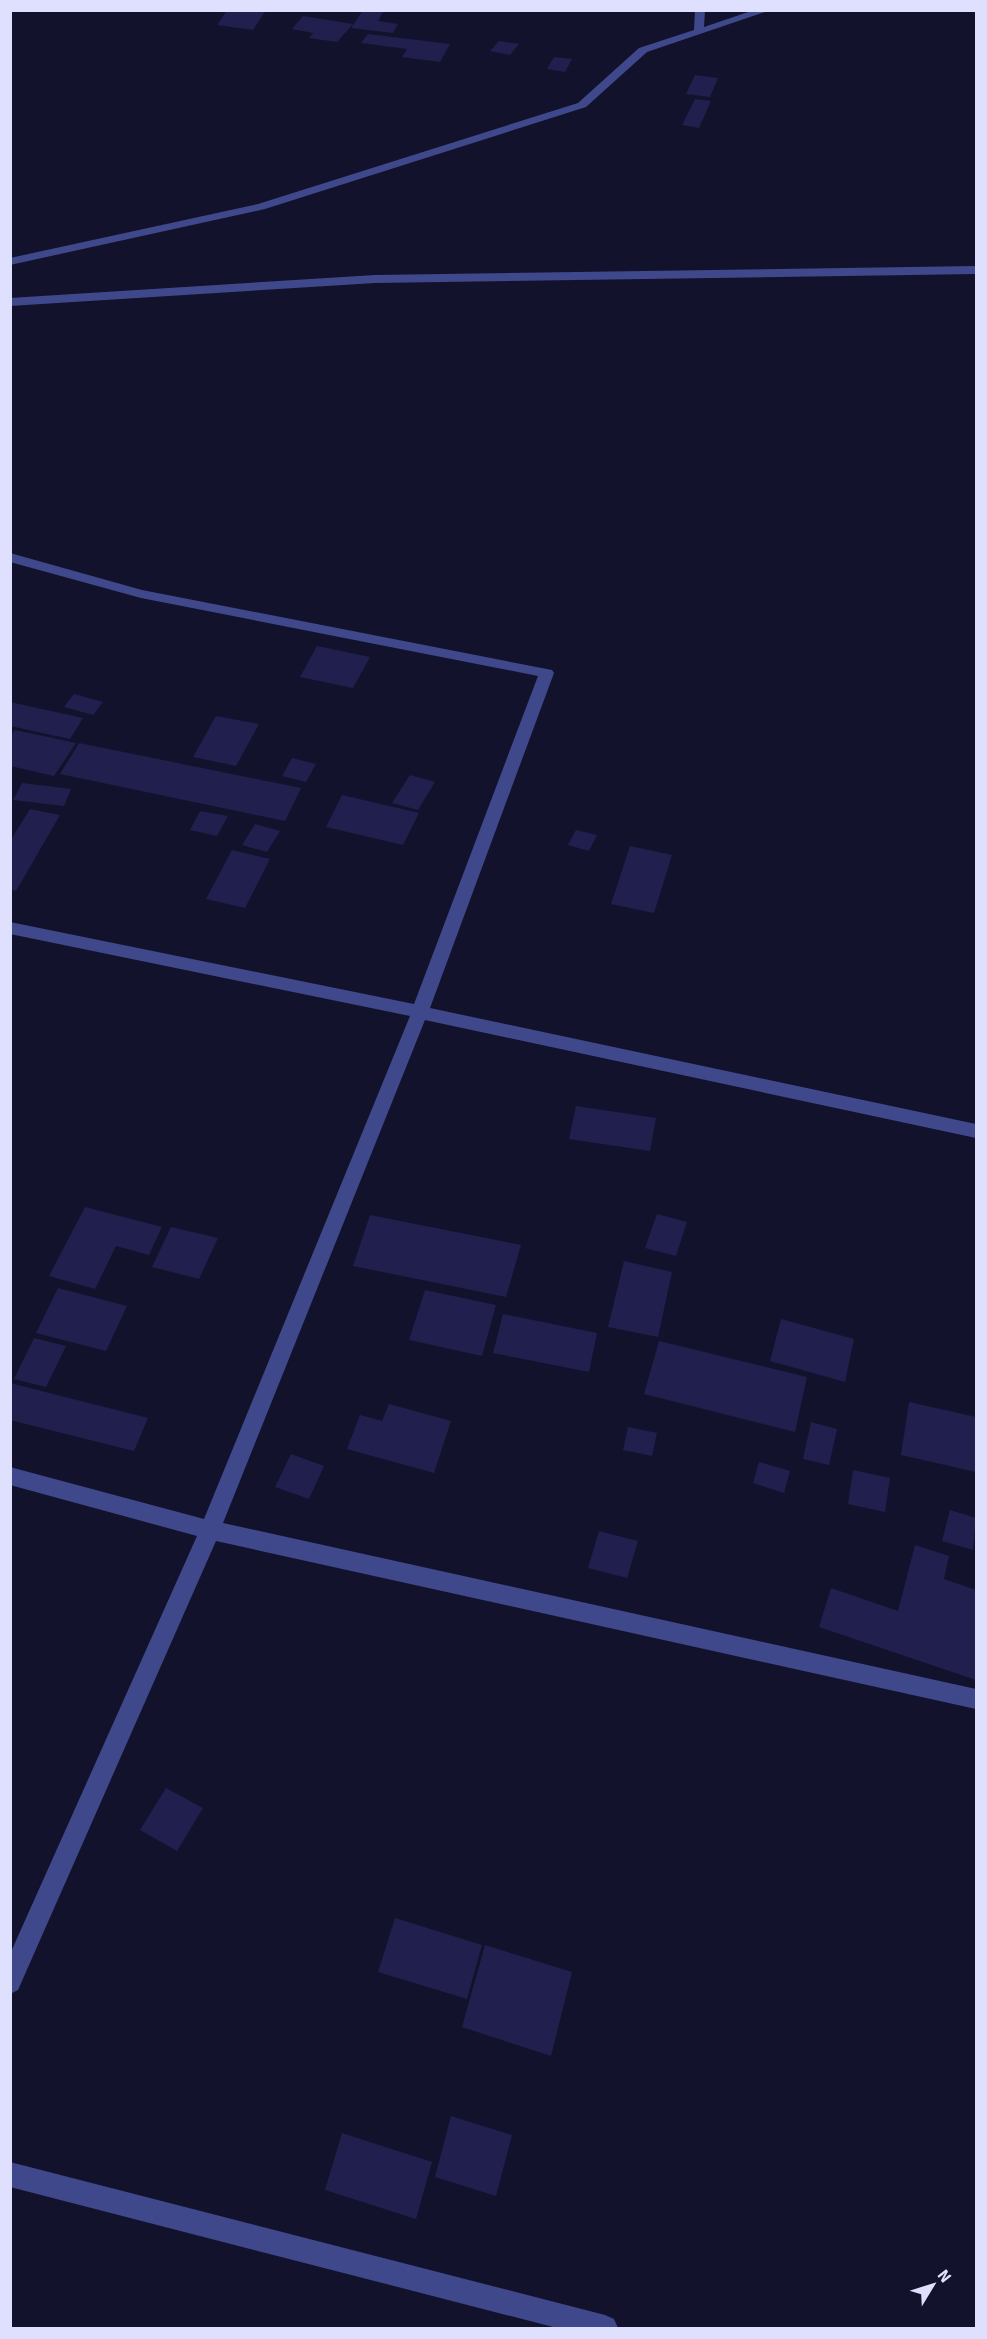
<svg xmlns="http://www.w3.org/2000/svg" width="987" height="2339" viewBox="0 0 987 2339" font-family="Signika,sans-serif">
<style>
.building{fill:#211f4d}
.lines{fill:none;stroke-linecap:round;stroke-linejoin:round}
.minor{fill:#3f488a;fill-rule:evenodd}
</style>
<rect width="100%" height="100%" fill="#13122c"/>
<!-- building -->
<path class="building" d="M227,10H266L253,30L217,25Z
M363,10H384L378,21L398,24L393,33L351,28Z
M303,16L353,24L337,42L309,38L313,33L292,29Z
M368,34L450,44L440,62L402,57L407,49L361,43Z
M499,41L519,44L510,55L490,51Z
M554,57L572,59L565,72L547,69Z
M695,75L718,78L710,97L686,94Z
M695,99L711,101L699,128L682,125Z
M317,646L370,657L353,688L300,677Z
M74,694L103,702L93,715L64,707Z
M10,702L83,718L70,739L10,726Z
M216,716L259,724L236,766L193,757Z
M15,730L76,743L54,776L10,766V736Z
M79,743L301,788L285,821L60,774Z
M292,758L316,764L306,782L282,776Z
M410,775L435,782L418,810L392,803Z
M22,783L71,789L64,806L13,800Z
M342,795L419,813L403,845L326,827Z
M30,809L60,815L16,891L10,889V841Z
M200,811L228,816L217,836L190,830Z
M255,824L280,831L267,852L242,845Z
M576,830L597,835L589,851L568,845Z
M630,846L672,855L654,913L611,904Z
M232,850L270,859L245,908L206,899Z
M576,1106L656,1118L650,1151L569,1139Z
M85,1207L162,1227L149,1255L116,1246L95,1289L49,1276Z
M657,1214L687,1222L676,1256L645,1248Z
M370,1215L521,1245L506,1297L353,1266Z
M171,1227L218,1238L199,1279L152,1267Z
M624,1261L672,1272L658,1337L608,1327Z
M58,1288L127,1306L106,1351L36,1333Z
M425,1290L496,1305L482,1356L409,1340Z
M503,1314L597,1333L589,1372L493,1353Z
M781,1319L854,1339L845,1382L770,1361Z
M34,1338L66,1346L46,1387L14,1379Z
M659,1341L807,1377L795,1432L644,1394Z
M10,1383L148,1418L134,1451L10,1420Z
M909,1402L976,1417V1472L901,1455Z
M389,1404L451,1421L434,1473L347,1449L360,1415L382,1421Z
M811,1422L837,1429L829,1465L803,1459Z
M628,1427L657,1433L652,1456L623,1450Z
M291,1454L324,1466L309,1499L275,1487Z
M759,1462L790,1471L784,1493L753,1483Z
M853,1470L890,1478L885,1512L848,1504Z
M950,1510L976,1518L973,1550L942,1541Z
M599,1531L638,1541L627,1578L588,1568Z
M915,1545L949,1556L944,1579L976,1590V1680L819,1627L831,1588L898,1611Z
M166,1788L203,1808L177,1851L140,1830Z
M395,1918L482,1945L467,1999L378,1972Z
M485,1945L572,1972L551,2056L462,2027Z
M451,2116L512,2135L496,2196L435,2177Z
M342,2133L432,2162L416,2219L325,2190Z"/>
<g class="lines">
<!-- minor -->
<path class="minor" d="M695,10H705L704,27L754,10H771L647,52L586,107L265,209L10,265V258L258,204L578,103L639,48L694,30Z
M976,266V274L375,283L10,306V298L375,275Z
M10,553L142,590L552,670L554,673L430,1008L976,1124V1138L425,1020L223,1523L976,1689V1709L216,1541L18,1990L10,1994V1954L197,1536L10,1485V1467L204,1519L410,1016L10,934V922L414,1004L538,676L141,598L10,562Z
M10,2162L605,2315L614,2319L618,2328H557L10,2187Z"/>
</g>
<!-- border -->
<rect width="987" height="2339" fill="none" stroke="#dfe0fe" stroke-width="24"/>
<!-- north arrow -->
<g transform="translate(933 2285) rotate(52)" stroke="#13122c" stroke-width="4.5" paint-order="stroke">
<path d="M0-4.5L10 22L0 15L-10 22Z" fill="#dfe0fe"/>
<text y="-9" font-size="16" font-weight="bold" text-anchor="middle" fill="#dfe0fe">N</text>
</g>
</svg>
